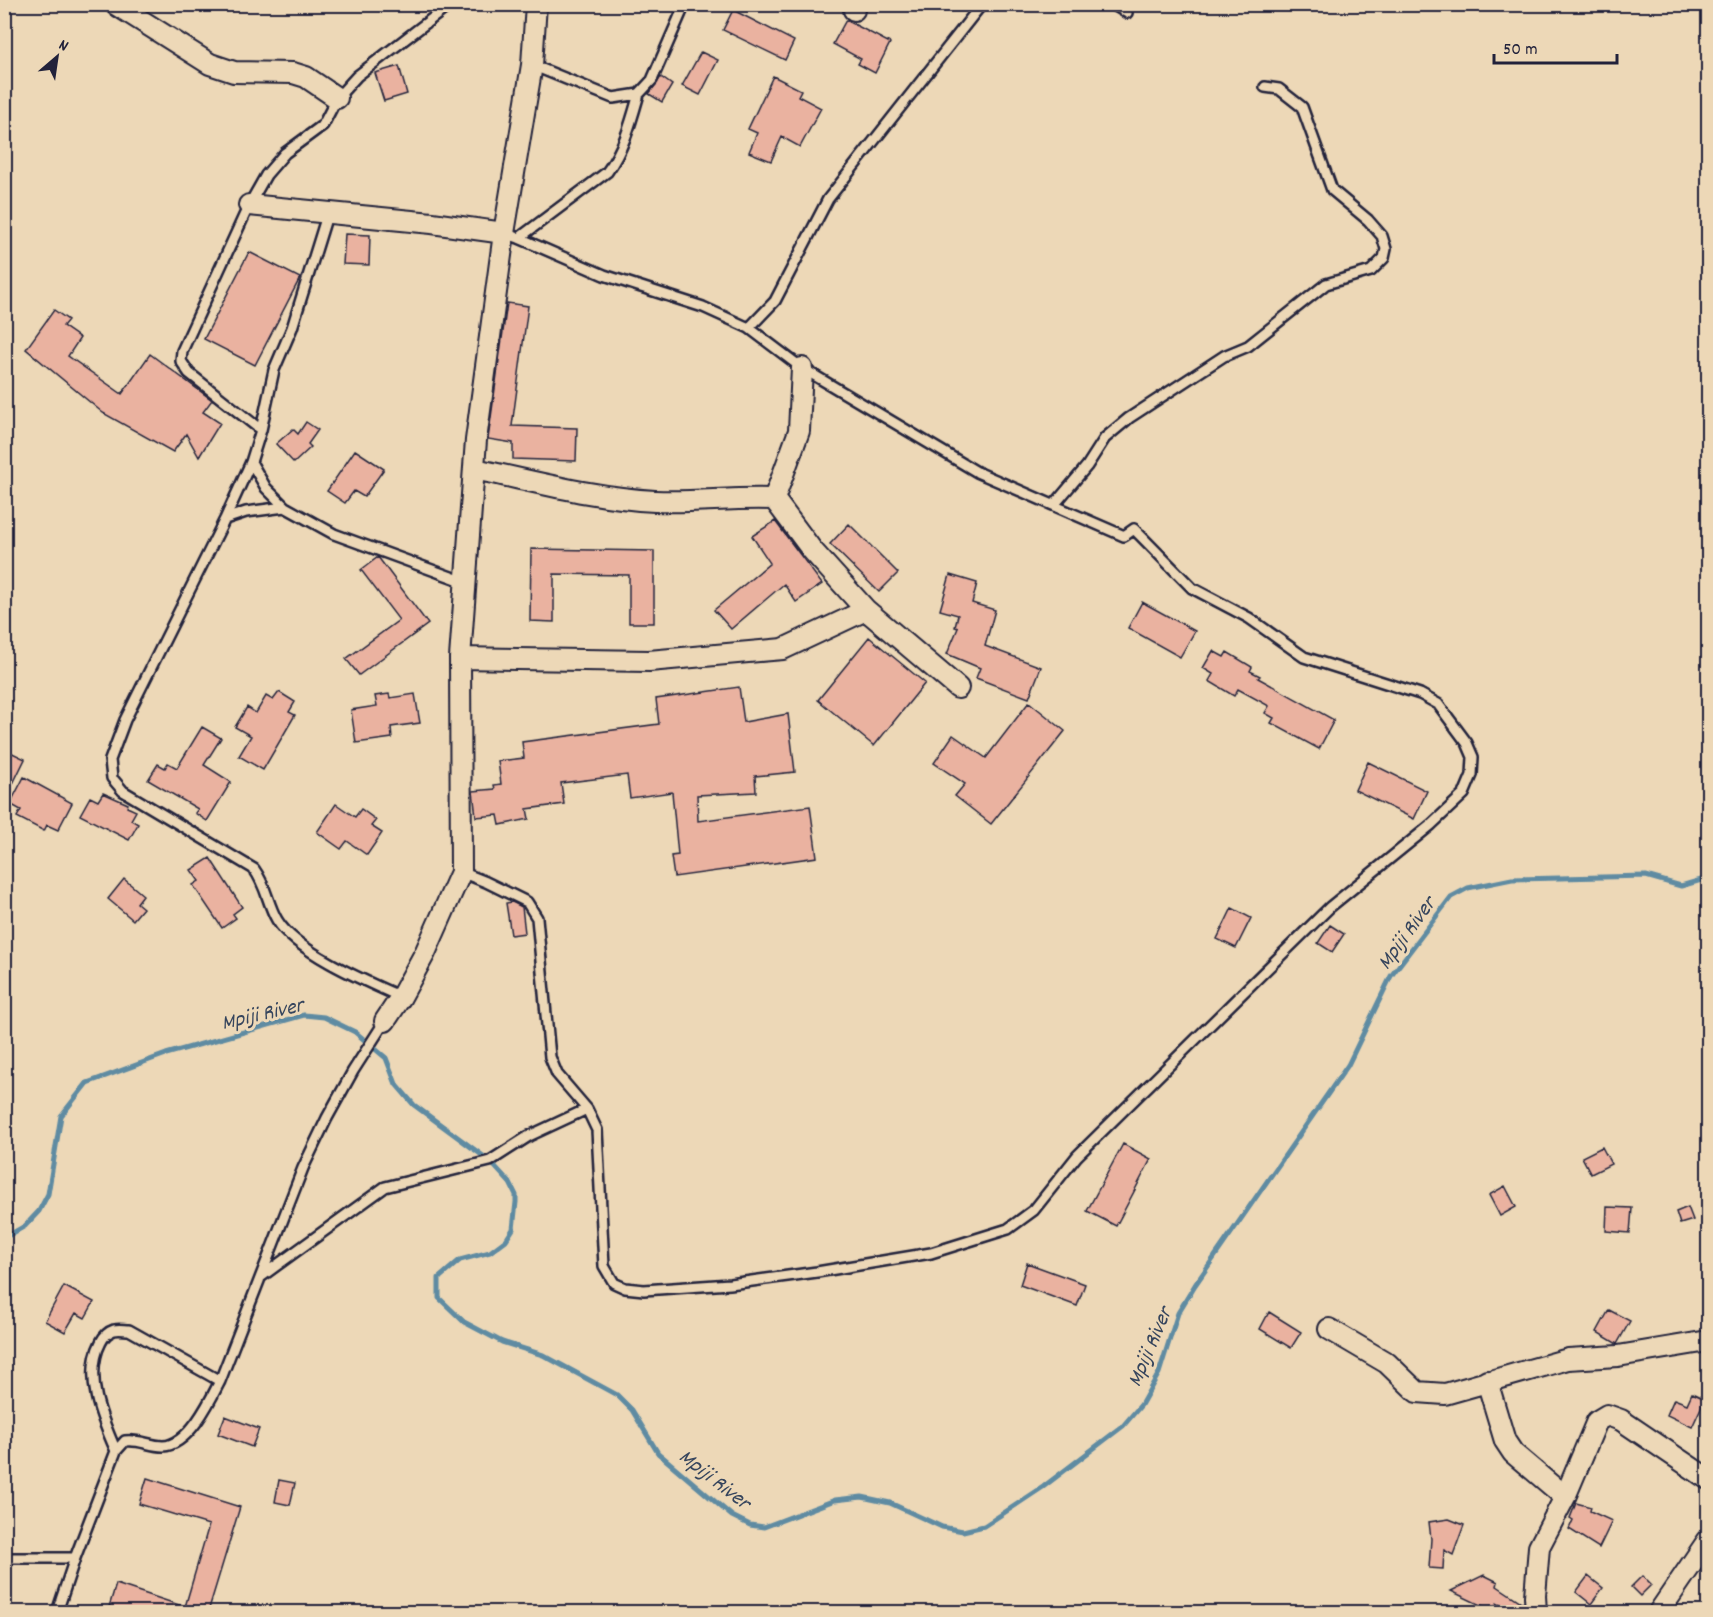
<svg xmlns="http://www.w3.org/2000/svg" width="1713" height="1617" font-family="Dekko,sans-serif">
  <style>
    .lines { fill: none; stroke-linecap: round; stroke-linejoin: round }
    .stream { stroke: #5e8ba2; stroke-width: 5 }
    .building { fill: #eab2a0; stroke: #22223b; stroke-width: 1.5 }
    .lane-casing { stroke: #22223b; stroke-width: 14 }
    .street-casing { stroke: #22223b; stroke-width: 24 }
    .lane { stroke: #edd8b7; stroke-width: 9 }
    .street { stroke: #edd8b7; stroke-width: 20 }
    .labels { text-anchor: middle; stroke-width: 6; stroke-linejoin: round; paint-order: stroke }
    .water-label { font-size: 22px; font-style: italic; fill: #36455d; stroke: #edd8b7 }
  </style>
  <rect width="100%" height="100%" fill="#edd8b7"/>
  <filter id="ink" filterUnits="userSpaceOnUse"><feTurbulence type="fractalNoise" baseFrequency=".0167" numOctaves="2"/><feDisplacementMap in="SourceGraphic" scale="12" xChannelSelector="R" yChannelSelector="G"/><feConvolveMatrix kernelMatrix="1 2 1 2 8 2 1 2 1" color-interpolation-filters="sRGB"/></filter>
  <g filter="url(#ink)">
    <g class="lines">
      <!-- stream -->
      <path class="stream" d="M4,1238L25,1226L39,1211L48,1194L61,1116L87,1083L166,1054L304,1015L324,1017L355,1032L386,1058L396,1084L414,1105L490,1161L510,1183L516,1195V1202L513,1229L506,1240L490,1252L460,1260L439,1278V1298L464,1322L502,1342L543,1355L617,1395L632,1410L658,1453L732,1516L750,1525L764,1527L835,1500L862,1497L890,1503L942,1527L963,1531L984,1526L1043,1487L1123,1426L1141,1405L1159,1373L1178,1313L1195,1285L1348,1065L1391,976L1451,897L1468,888L1512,879L1646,876L1681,886L1708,878"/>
    </g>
    <!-- building -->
    <path class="building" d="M733,10L794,41L785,60L723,30Z
      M846,20L890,43L875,73L858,64L861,59L833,44Z
      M701,52L718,60L700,95L682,86Z
      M399,66L407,94L384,101L375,73Z
      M773,76L801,90L798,96L821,108L800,147L782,137L771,161L749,152L757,133L748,129Z
      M661,77L672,85L662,102L649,94Z
      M345,234L370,235L369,265L343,264Z
      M249,252L300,278L255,365L204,339Z
      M507,303L528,306L512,426L577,428L576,461L513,459V443L488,439Z
      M54,310L68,320L63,326L80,338L68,356L122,394L150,354L212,400L203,412L220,423L199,457L186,434L173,452L103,413L26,349Z
      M306,422L318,430L308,444L311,447L294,463L276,444L293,429L298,434Z
      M355,450L384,469L364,497L354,491L345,503L327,491Z
      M775,521L822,584L796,602L784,584L731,629L714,610L770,563L752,536Z
      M849,524L898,573L879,592L830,544Z
      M531,549L654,551V623H629V575L554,574V622L530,621Z
      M378,557L428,624L359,675L346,659L399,620L361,570Z
      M950,575L977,583L972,603L995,610L985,646L1041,667L1029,698L976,678L980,668L947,654L958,628L955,627L958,615L940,610Z
      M1142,602L1195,631L1180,657L1128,628Z
      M869,637L925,683L874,746L818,700Z
      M1213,651L1224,657L1227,652L1252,667L1250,671L1260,676L1258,678L1334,720L1319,749L1271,723L1274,718L1265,713L1269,706L1238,689L1234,696L1209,681L1213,674L1203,668Z
      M739,687L744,722L788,714L795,772L755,776L756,792L697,795L698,821L810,806L817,857L674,877L671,856L678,855L672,792L630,798L627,775L561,783L564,804L527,809L529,819L500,825L498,815L476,817L473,791L495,789L494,785L501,784L498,761L524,758L522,742L659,724L656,699Z
      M279,692L295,702L289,712L295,715L263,770L239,756L251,736L235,727L247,707L256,713L266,696L273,700Z
      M389,694L390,698L415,694L420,723L391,727L392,738L356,743L351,710L377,706L375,696Z
      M1029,702L1065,731L991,824L955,796L965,784L934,763L953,735L986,758Z
      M202,727L221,738L204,765L231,782L207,821L195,813L198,809L148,780L158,764L165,768L168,763L177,768Z
      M4,749L25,759L4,802Z
      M1368,762L1427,791L1414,819L1355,790Z
      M24,777L72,803L58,830L47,825L44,831L17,817L21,810L10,804Z
      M103,793L128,804L127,807L136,811L131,820L138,824L129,840L80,815L90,797L98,801Z
      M336,804L355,817L361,809L376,820L371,826L382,833L367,855L347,841L341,849L317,832Z
      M210,858L242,907L233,914L236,918L222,928L193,885L199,881L191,870Z
      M124,879L143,895L137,903L143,908L133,920L108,899Z
      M512,902L522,907L525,933L511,935L506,903Z
      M1232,908L1251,918L1236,948L1217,939Z
      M1330,925L1344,934L1332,952L1318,943Z
      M1123,1144L1151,1159L1116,1226L1087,1211Z
      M1602,1147L1611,1164L1591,1174L1582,1157Z
      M1505,1186L1516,1207L1500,1216L1489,1195Z
      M1607,1207L1632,1208L1630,1233L1606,1231Z
      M1688,1207L1693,1220L1680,1224L1676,1212Z
      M1027,1263L1085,1284L1077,1306L1020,1285Z
      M64,1286L94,1302L85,1318L76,1313L65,1332L45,1321Z
      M1609,1310L1630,1321L1617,1344L1597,1332Z
      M1269,1312L1301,1332L1291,1348L1260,1329Z
      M1692,1393L1705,1399L1692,1427L1667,1415L1674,1399L1687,1404Z
      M225,1416L259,1429L252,1447L218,1434Z
      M147,1478L240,1507L208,1612H125L109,1607L116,1584L185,1607L209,1525L139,1504Z
      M279,1480L295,1483L290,1505L275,1502Z
      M1576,1503L1591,1507L1590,1511L1612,1521L1599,1548L1569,1529L1573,1520L1570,1518Z
      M1449,1519L1464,1525L1453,1555L1444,1550L1443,1569L1429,1568L1431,1539L1429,1522Z
      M1484,1575L1498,1582L1497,1586L1524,1604V1612H1511L1497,1603L1493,1611L1451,1591Z
      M1588,1576L1603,1588L1591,1604L1576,1592Z
      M1642,1576L1651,1585L1640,1596L1631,1587Z"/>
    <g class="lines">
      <defs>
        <path id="lane" d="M1112,4L1127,13
          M532,65L613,98L639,94L652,80L685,4
          M328,212L292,328L274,370L261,430L251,462L225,519L125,720L110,760L112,778L123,791L254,869C267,887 267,903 277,920C296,952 367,982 401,997
          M519,238L607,172C624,149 631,122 639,94
          M749,328L775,301L828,199L982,4
          M261,430L189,373L181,361L182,351L249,205L266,175L285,153L323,125L337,98L357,76L451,4
          M251,462L266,488L285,507L334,534L465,582
          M1054,505L1087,466L1105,438L1129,418L1224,356L1248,346L1326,284L1371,271L1384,258L1386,249L1382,236L1368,220L1332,190L1302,107L1279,89L1265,87
          M225,519L246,512L285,507
          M461,872L486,882L527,902L537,918L550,1057L557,1074L587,1109L597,1130L604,1266L614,1283L625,1288L644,1290L730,1284L817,1272L931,1253L1008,1229L1034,1210L1077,1156L1330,907L1431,825L1464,794L1472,775L1473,757L1467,743L1438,704L1420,694L1304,657L1249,618L1192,588L1134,529L1124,536L977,472L802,368L749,328L703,307L604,275L519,238L504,233
          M262,1276L385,1187L490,1161L529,1136L587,1109
          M116,1451C102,1419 83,1376 101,1342C104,1336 108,1332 114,1330C119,1329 124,1330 129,1330L220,1381
          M4,1558H75
          M57,1612L75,1558L116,1451L125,1441C139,1439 150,1446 163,1446C189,1445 210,1401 220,1381L303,1168L327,1118L353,1071L385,1021"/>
        <path id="street" d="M115,4L210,64L234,72L293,73L306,77L337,98
          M854,4V10
          M249,205L432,223L504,233
          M802,368L799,431L774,499L812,550L866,610L958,688
          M474,469C533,481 594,498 655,501C694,503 734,497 774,499
          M460,658L649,661L783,649L866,610
          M385,1021L401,997L425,953L461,872L460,658L476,440L504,233L532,65L536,4
          M1329,1329L1387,1363L1417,1392L1445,1394L1568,1359L1618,1356L1708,1341
          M1487,1381L1505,1441L1513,1453L1565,1497
          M1536,1612L1535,1596L1539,1547L1565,1497L1597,1421L1607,1415L1621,1420L1708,1479
          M1659,1612L1708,1540"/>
      </defs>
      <!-- lane casing -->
      <use href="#lane" class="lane-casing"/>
      <!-- street casing -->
      <use href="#street" class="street-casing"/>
      <!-- lane -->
      <use href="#lane" class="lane"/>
      <!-- street -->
      <use href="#street" class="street"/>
    </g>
  </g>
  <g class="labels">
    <!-- water labels -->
    <g class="water-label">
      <text transform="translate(1405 932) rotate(-54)" y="8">Mpiji River</text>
      <text transform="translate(262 1012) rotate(-13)" y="8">Mpiji River</text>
      <text transform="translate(1148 1346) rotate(-67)" y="8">Mpiji River</text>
      <text transform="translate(716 1478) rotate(38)" y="8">Mpiji River</text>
    </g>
  </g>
  <!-- margin -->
  <rect width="1713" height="1617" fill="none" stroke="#edd8b7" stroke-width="24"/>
  <rect x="12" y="12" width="1689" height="1593" fill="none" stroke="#22223b" stroke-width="2" filter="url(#ink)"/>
  <!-- north arrow -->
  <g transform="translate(57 57) rotate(29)" stroke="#edd8b7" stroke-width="4.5" paint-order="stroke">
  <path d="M0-4.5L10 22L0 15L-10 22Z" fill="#22223b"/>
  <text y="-9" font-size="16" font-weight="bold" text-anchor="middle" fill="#22223b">N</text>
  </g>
  <!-- scale -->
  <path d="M1494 54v9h123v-9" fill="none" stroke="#22223b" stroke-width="3"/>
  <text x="1503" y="54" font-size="18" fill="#22223b" stroke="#edd8b7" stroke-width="4.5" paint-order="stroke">50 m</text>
</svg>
